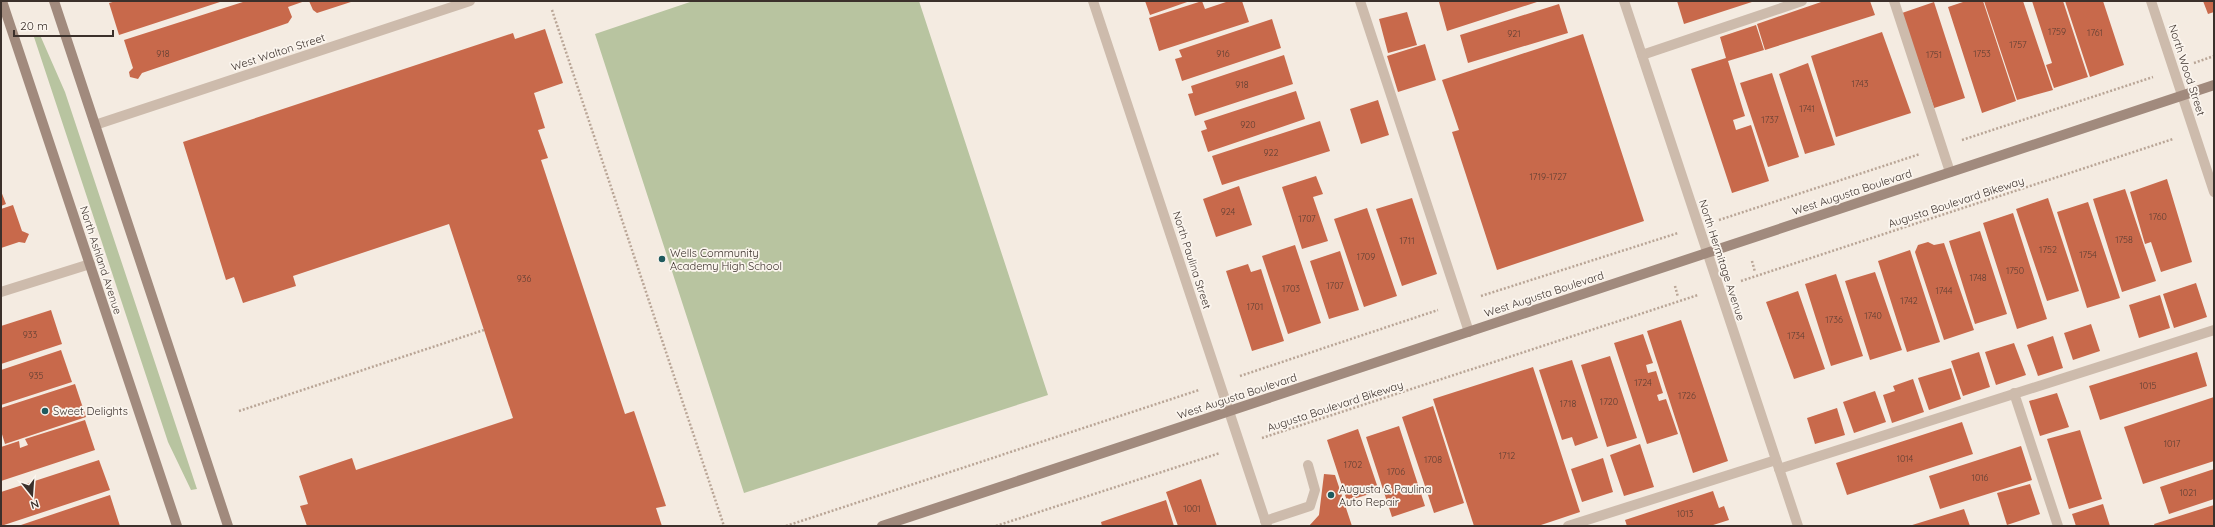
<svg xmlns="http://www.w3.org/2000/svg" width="2215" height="527" font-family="Quicksand,sans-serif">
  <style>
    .green { fill: #b8c4a0 }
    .building { fill: #c8694b }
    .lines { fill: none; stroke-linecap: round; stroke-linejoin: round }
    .path { stroke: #b9a596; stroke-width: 2.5; stroke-dasharray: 2 2; stroke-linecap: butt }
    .lane { stroke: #cdbbac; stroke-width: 10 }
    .street { stroke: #cdbbac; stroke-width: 10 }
    .secondary { stroke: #a18a7d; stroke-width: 10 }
    .poi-dot { fill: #1f5a5e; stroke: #fbf5ee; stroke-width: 1.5 }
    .labels { text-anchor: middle; stroke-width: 3.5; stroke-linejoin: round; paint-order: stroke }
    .number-label { font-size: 9px; fill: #5e3e33 }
    .street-label { font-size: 11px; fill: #3b302b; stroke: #fbf5ee }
    .poi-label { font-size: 11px; fill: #3b302b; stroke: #fbf5ee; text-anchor: start }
  </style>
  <rect width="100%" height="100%" fill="#f4ebe1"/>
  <!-- green -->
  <path class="green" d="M693,1H919L1048,395L744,493L595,34Z
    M40,35L65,92L197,489L191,490L168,442L34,37Z"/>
  <!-- building -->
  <path class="building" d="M116,1H223L119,35L109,3Z
    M246,1H305L288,7L292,17L288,23L142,73L138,79L130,77L129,72L133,68L124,40Z
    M309,1H354L317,13L313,10Z
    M1145,1H1190L1150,15Z
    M1202,1L1205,9L1229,1H1242L1249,22L1159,51L1149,18Z
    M1442,1H1540L1447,31L1439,2Z
    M1677,1H1755L1684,24Z
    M1824,1H1870L1875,15L1765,50L1757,24Z
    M1966,1H1983L2016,101L1982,113L1948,7Z
    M1984,1H2023L2053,90L2017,100Z
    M2032,1H2063L2088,77L2054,88L2046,65L2052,63Z
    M2065,1H2103L2124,65L2090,77Z
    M2203,1H2214V12L2208,14Z
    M1934,2L1965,98L1934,108L1902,13Z
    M1559,4L1568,33L1468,63L1460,35Z
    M1407,12L1417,45L1388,53L1379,19Z
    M1272,19L1281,48L1182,81L1175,59L1182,57L1179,50Z
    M1756,25L1764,50L1728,61L1745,116L1733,120L1736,130L1751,125L1769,181L1732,193L1691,69L1726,58L1720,37Z
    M545,29L563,83L534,93L545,128L538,130L548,158L541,160L625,414L634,411L666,506L656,508L662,526H307L300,506L308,504L299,476L352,458L356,470L513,418L449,224L293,276L296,286L243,303L234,277L226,280L183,142L513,33L515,39Z
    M1882,32L1911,113L1836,137L1811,56Z
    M1583,34L1644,221L1497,270L1452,132L1459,130L1442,80Z
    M1425,44L1436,80L1398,92L1387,56Z
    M1284,55L1293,84L1195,116L1188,94L1193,93L1191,86Z
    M1808,63L1835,145L1805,154L1779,74Z
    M1772,73L1799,157L1768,167L1740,83Z
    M1296,91L1305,119L1208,152L1201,131L1207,129L1204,121Z
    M1378,100L1389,135L1361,144L1350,109Z
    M1320,121L1330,151L1222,185L1212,156Z
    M1316,176L1323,194L1313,197L1328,241L1302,249L1282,187Z
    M2167,179L2192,262L2161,272L2151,242L2145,244L2130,192Z
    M1239,186L1252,225L1216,237L1203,199Z
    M2125,189L2156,281L2122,292L2093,199Z
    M1,191L6,204L1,206Z
    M1412,198L1437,274L1402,286L1376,209Z
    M2048,198L2079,291L2047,301L2016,209Z
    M2088,202L2120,298L2087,308L2057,212Z
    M13,205L22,231L29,234L25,243L19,242L1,248V209Z
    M1367,208L1397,296L1364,307L1334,219Z
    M2013,213L2047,319L2017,329L1983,223Z
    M1980,231L2007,314L1975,324L1949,241Z
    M1928,242L1934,245L1944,243L1974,330L1944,340L1915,252L1918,245Z
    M1295,245L1321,323L1288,334L1262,256Z
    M1910,250L1940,342L1907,352L1878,261Z
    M1340,251L1359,310L1329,319L1310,261Z
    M1248,264L1251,272L1261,269L1284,341L1252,351L1226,271Z
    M1875,272L1902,350L1870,360L1845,281Z
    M1836,274L1863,356L1831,366L1805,284Z
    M2196,283L2207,317L2174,328L2163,294Z
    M1798,291L1825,369L1794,379L1766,302Z
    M2160,295L2170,328L2139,338L2129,305Z
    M51,310L62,344L1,364V326Z
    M1681,320L1728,461L1693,473L1647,331Z
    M2091,324L2100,351L2073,360L2064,333Z
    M1643,334L1653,363L1646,365L1648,373L1656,371L1663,393L1657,395L1659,401L1666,399L1678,434L1647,444L1614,343Z
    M2053,336L2063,368L2038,376L2027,345Z
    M2014,343L2026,375L1996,385L1985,352Z
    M61,350L72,382L1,405V370Z
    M1979,352L1990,387L1963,396L1951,361Z
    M2197,352L2207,386L2100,420L2089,386Z
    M1610,356L1637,438L1607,447L1581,365Z
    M1572,360L1598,438L1575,446L1572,437L1562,440L1539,370Z
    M1533,367L1580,512L1538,526H1474L1433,399Z
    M1951,368L1961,399L1929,410L1918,378Z
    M1913,379L1924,412L1892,423L1883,395L1895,391L1893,386Z
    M75,384L86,417L5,444L1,431V408Z
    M1875,391L1886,422L1854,433L1843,402Z
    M2057,393L2069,427L2040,436L2029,401Z
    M2214,397V461L2143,484L2124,427Z
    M1433,406L1464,503L1434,513L1402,417Z
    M1837,408L1845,435L1815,444L1807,418Z
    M85,420L95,450L1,481V447L19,441L20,448L28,445L25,439Z
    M1962,422L1973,454L1847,495L1836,463Z
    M1399,426L1425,506L1392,517L1366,437Z
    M1358,429L1379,491L1347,501L1327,440Z
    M2080,430L2102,499L2069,509L2047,439Z
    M1640,444L1654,487L1624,496L1610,455Z
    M2021,446L2032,480L1940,509L1929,476Z
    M1603,458L1613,492L1582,502L1571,469Z
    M99,460L110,490L1,526V492Z
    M2214,469V499L2169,514L2160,487Z
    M1324,474L1335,475L1352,526H1309L1319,515Z
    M1201,479L1217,526H1178L1166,492Z
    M2030,484L2040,514L2007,525L1997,493Z
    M1713,491L1719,508L1724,506L1729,520L1710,526H1627L1625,520Z
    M110,495L120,526H18Z
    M1166,500L1174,526H1102L1101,522Z
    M2103,504L2110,526H2076L2072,514Z
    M2214,505V526H2155L2154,524Z
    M1964,509L1970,526H1909Z"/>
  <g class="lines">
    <!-- path -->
    <path class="path" d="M552,10L724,526
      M2194,63L2214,56
      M1962,140L2153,77
      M1719,220L1920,154
      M1752,261L1755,272
      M1741,281L2173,139
      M1675,286L1678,297
      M1481,296L1678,233
      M1240,376L1438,310
      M239,411L484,330
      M1262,438L1698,295
      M786,526L1199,390
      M996,526L1220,453"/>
    <!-- lane -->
    <path class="lane" d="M1360,1L1469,332
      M1894,1L1950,172
      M1642,55L1802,1
      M2014,393L2058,526
      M1779,469L2214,330
      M1265,521L1310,506L1315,490L1308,465
      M1568,526L1776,460"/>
    <!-- street -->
    <path class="street" d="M1093,1L1267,526
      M1624,1L1798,526
      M2151,1L2214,192
      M95,125L470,1
      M1,292L90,264"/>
    <!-- secondary -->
    <path class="secondary" d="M2,1L177,526
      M54,1L228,526
      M882,526L2214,85"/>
  </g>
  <!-- markers -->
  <g class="poi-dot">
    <circle cx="662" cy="259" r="4"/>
    <circle cx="45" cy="411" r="4"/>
    <circle cx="1331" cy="495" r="4"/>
  </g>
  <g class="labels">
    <!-- number labels -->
    <g class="number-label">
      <text x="2057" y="35">1759</text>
      <text x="2095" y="36">1761</text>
      <text x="1514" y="37">921</text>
      <text x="2018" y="48">1757</text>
      <text x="163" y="57">918</text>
      <text x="1223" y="57">916</text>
      <text x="1982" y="57">1753</text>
      <text x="1934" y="58">1751</text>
      <text x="1860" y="87">1743</text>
      <text x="1242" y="88">918</text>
      <text x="1807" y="112">1741</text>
      <text x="1770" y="123">1737</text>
      <text x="1248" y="128">920</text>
      <text x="1271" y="156">922</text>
      <text x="1548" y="180">1719-1727</text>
      <text x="1228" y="215">924</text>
      <text x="2158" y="220">1760</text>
      <text x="1307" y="222">1707</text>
      <text x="2124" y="243">1758</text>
      <text x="1407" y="244">1711</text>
      <text x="2048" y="253">1752</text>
      <text x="2088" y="258">1754</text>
      <text x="1366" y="260">1709</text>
      <text x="2015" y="274">1750</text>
      <text x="1978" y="281">1748</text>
      <text x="524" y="282">936</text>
      <text x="1335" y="289">1707</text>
      <text x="1291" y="292">1703</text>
      <text x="1944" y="294">1744</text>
      <text x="1909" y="304">1742</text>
      <text x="1255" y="310">1701</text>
      <text x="1873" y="319">1740</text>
      <text x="1834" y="323">1736</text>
      <text x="30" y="338">933</text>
      <text x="1796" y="339">1734</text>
      <text x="36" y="379">935</text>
      <text x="1643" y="386">1724</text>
      <text x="2148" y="389">1015</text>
      <text x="1687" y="399">1726</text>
      <text x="1609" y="405">1720</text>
      <text x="1568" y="407">1718</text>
      <text x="2172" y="447">1017</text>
      <text x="1507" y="459">1712</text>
      <text x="1905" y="462">1014</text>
      <text x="1433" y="463">1708</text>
      <text x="1353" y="468">1702</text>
      <text x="1396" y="475">1706</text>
      <text x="1980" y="481">1016</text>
      <text x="2188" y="496">1021</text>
      <text x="1192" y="512">1001</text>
      <text x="1685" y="517">1013</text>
    </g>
    <!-- street labels -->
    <g class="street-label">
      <text transform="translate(278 52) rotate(-18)" y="4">West Walton Street</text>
      <text transform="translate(2187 70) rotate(72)" y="4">North Wood Street</text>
      <text transform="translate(1852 192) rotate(-18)" y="4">West Augusta Boulevard</text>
      <text transform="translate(1956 202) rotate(-18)" y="4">Augusta Boulevard Bikeway</text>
      <text transform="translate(101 260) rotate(72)" y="4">North Ashland Avenue</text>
      <text transform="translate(1192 260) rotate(72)" y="4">North Paulina Street</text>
      <text transform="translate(1722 260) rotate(72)" y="4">North Hermitage Avenue</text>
      <text transform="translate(1544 294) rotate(-18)" y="4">West Augusta Boulevard</text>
      <text transform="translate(1237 396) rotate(-18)" y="4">West Augusta Boulevard</text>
      <text transform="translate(1335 406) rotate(-18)" y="4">Augusta Boulevard Bikeway</text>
    </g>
    <!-- poi labels -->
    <g class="poi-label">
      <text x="670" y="257">Wells Community<tspan x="670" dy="13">Academy High School</tspan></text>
      <text x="53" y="415">Sweet Delights</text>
      <text x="1339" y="493">Augusta &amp; Paulina<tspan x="1339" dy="13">Auto Repair</tspan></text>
    </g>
  </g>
  <!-- border -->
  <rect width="2215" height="527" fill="none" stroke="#3b302b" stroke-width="4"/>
  <!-- north arrow -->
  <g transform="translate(32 495) rotate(163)" stroke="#fbf5ee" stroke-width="3" paint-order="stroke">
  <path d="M0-3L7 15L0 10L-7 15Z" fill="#3b302b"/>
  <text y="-6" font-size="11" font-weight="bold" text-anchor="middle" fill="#3b302b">N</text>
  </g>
  <!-- scale -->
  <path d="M14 30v6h99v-6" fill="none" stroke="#3b302b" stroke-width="2"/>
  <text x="20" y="30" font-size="12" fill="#3b302b" stroke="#fbf5ee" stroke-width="3" paint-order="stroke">20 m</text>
</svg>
